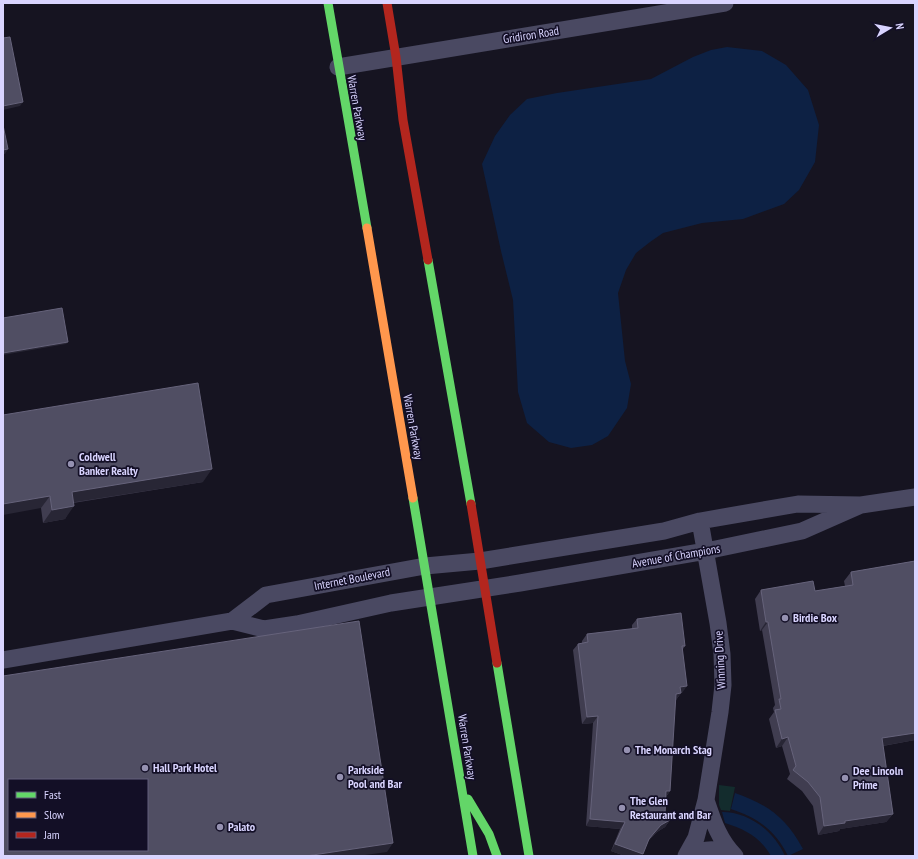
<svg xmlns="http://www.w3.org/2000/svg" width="918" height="859" font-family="'PT Sans Narrow',sans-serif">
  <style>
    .green { fill: #132c2d }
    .water { fill: #0d2144 }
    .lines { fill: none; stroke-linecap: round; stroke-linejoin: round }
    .street { stroke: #4a4962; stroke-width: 17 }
    .fast { stroke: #63d668; stroke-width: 9 }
    .slow { stroke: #ff974d; stroke-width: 9 }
    .jam { stroke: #b3261e; stroke-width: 9 }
    .wall { fill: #403d50 }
    .shaded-wall { fill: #282635 }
    .building { fill: #504e63; stroke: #66637b; fill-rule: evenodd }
    .poi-dot { fill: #9591b1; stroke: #130f26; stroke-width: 1.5 }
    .labels { text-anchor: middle; stroke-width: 3.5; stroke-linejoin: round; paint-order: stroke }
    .street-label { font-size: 12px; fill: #d9d4ff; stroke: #130f26 }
    .poi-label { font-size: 12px; font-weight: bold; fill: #d9d4ff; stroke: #130f26; text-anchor: start }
  </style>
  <rect width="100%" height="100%" fill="#161421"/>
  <!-- green -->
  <path class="green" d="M719,785L735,787L730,811L721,810L719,805Z"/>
  <!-- water -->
  <path class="water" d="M727,47L762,51L786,65L808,90L819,125L815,162L799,190L784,204L743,219L702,223L663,233L650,242L636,253L626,270L618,293L625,361L631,384L627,408L608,436L592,445L571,448L549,442L527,423L518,392L513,300L501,251L482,164L495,136L510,115L527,99L557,93L651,79L693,57L711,50Z
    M735,793C769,805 786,818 803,849L788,856C775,830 758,818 731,809Z
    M722,812C749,812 774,831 785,856H771C761,838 745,829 725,823Z"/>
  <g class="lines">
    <!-- street -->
    <path class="street" d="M338,67L725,3
      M232,621L266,595L425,566L480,561L664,531L700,521L798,504L861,505L915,497
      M3,660L232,621L264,629L297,624L391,603L520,583L706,551L802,531L861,505
      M706,800C713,821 719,840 735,856
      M686,856L696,838L706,800L720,712L723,685L722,654L718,623L700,521
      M690,856C704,848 719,848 734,856"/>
    <!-- fast -->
    <path class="fast" d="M328,3L367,228
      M428,260L471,504
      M413,498L473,856
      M497,663L529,856
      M468,799L489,834L497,856"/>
    <!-- slow -->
    <path class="slow" d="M367,228L413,498"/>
    <!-- jam -->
    <path class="jam" d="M387,3L396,57L403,120L428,260
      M471,504L497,663"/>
  </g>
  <!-- wall -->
  <path class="wall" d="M3,415L203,482L73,503L65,519L43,523L41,508Z
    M915,561V740L883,746L893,814L886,822L840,829L839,831L818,835L813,806L802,791L787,779L790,774L782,746L776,748L769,719L774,712L773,708L775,705L762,630L760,631L755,599L761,590L815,591L845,586L844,581L851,572Z
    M637,619L685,646L683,649L682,693H681L676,700H675L670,791L666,797L665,814L670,820L665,827L657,832L648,841L641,856H625L611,851L620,829L586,826L593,723L582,724L573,650L578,644L582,643V641L587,634L632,629V625Z"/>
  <!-- shaded-wall -->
  <path class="shaded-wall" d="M23,102L20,106L3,110V106Z
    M8,149L5,154H3V150Z
    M68,342L66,344L3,355V353Z
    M212,469L203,482L63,504L72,492Z
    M50,496L41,508L3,515V504Z
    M74,506L65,519L43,523L52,510Z
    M766,622H768L762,630L760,631Z
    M687,686L682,693L676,694L680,687Z
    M681,693L676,700L671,701L676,694Z
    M598,716L593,723L582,724L587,717Z
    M915,733V740L876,747L882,738Z
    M788,737L782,746L776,748L782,739Z
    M666,791H670L665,798Z
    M893,814L886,822L840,829L839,831L818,835L824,826L845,821Z
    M590,819L625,822L620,829L586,826Z
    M670,820L665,827L657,832L644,846L654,833L661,825Z
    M393,843L387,852L358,856H306Z
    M615,844L643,854L641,856H625L611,851Z"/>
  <!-- building -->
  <path class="building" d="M10,37L23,102L3,106V38Z
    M3,125L8,149L3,150Z
    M62,308L68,342L3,353V318Z
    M198,383L212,469L72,492L74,506L52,510L50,496L3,504V415Z
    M915,561V733L882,738L893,814L845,821V823L824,826L820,797L808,782L793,770L796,766L788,737L782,739L775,710L781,709L779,699H781L768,622H766L761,590L813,581L815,591L853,585L851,572Z
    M681,613L685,646H682L687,686L680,687L681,693L676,694L670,791H666L665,814L670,820L661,825L654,833L649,839L643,854L615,844L625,822L590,819L598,716L587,717L578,644L588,642L587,634L638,628L637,619Z
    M359,621L393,843L306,856H3V676ZM9,780H147V850H9Z"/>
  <!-- markers -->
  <g class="poi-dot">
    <circle cx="71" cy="464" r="4"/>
    <circle cx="785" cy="618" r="4"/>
    <circle cx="627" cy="750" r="4"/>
    <circle cx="145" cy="768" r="4"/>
    <circle cx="340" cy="777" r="4"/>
    <circle cx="845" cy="778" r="4"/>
    <circle cx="622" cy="808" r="4"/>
    <circle cx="220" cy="827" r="4"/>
  </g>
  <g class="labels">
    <!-- street labels -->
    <g class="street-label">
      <text transform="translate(531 35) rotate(-9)" y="4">Gridiron Road</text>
      <text transform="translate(357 108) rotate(80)" y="4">Warren Parkway</text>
      <text transform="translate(413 427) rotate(80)" y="4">Warren Parkway</text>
      <text transform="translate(676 556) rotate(-10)" y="4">Avenue of Champions</text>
      <text transform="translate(352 579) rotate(-11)" y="4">Internet Boulevard</text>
      <text transform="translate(720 660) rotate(-93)" y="4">Winning Drive</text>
      <text transform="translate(467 747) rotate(81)" y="4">Warren Parkway</text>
    </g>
    <!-- poi labels -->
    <g class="poi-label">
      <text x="79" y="461">Coldwell<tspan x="79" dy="14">Banker Realty</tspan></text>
      <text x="793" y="622">Birdie Box</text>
      <text x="635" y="754">The Monarch Stag</text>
      <text x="153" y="772">Hall Park Hotel</text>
      <text x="348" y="774">Parkside<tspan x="348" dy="14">Pool and Bar</tspan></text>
      <text x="853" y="775">Dee Lincoln<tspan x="853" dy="14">Prime</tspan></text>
      <text x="630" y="805">The Glen<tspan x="630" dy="14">Restaurant and Bar</tspan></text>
      <text x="228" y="831">Palato</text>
    </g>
  </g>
  <!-- border -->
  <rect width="918" height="859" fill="none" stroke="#d9d4ff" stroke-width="8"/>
  <!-- legend -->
  <rect x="8" y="779" width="140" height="72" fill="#130f26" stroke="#625e7d"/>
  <rect x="16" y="792" width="20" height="6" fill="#63d668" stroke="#625e7d"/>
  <text x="44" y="799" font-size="12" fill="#d9d4ff">Fast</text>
  <rect x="16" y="812" width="20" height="6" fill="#ff974d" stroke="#625e7d"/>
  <text x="44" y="819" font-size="12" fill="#d9d4ff">Slow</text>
  <rect x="16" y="832" width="20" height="6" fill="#b3261e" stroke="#625e7d"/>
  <text x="44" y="839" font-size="12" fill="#d9d4ff">Jam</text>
  <!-- north arrow -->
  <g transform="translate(890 28) rotate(80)" stroke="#130f26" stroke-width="3" paint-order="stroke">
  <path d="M0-3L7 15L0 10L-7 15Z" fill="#d9d4ff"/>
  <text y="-6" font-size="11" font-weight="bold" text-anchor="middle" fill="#d9d4ff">N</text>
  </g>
</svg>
